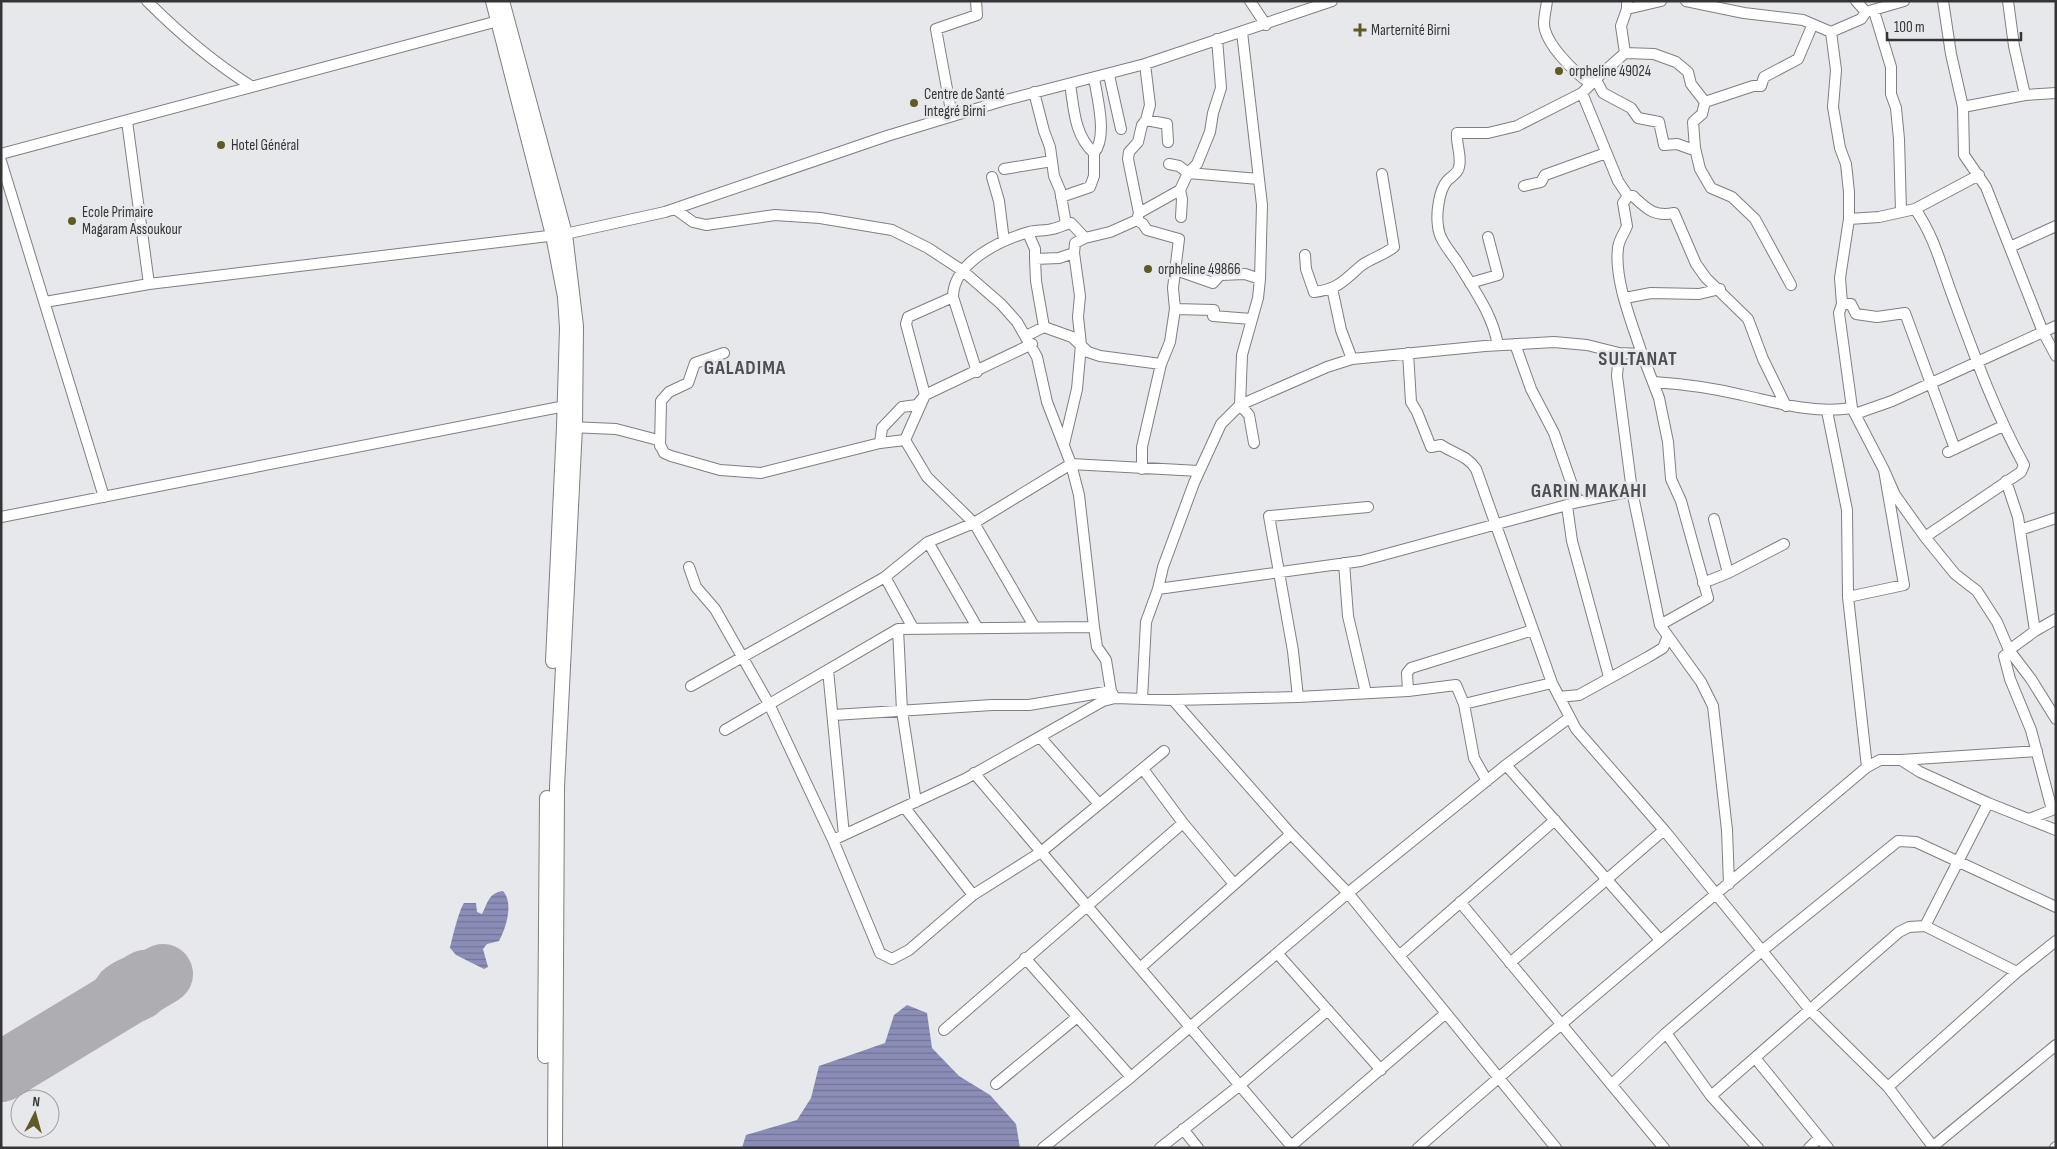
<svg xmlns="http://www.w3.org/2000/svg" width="2057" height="1149" font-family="'Sofia Sans Condensed',sans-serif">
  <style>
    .water { fill: url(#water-rules) }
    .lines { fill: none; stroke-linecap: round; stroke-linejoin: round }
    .taxiway { stroke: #aeaeb2; stroke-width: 24 }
    .runway { stroke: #aeaeb2; stroke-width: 60 }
    .minor-casing { stroke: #7e7f82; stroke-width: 12 }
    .highway-casing { stroke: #7e7f82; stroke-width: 16 }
    .minor { stroke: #fff; stroke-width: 10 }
    .highway { stroke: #fff; stroke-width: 14 }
    .poi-dot { fill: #625a26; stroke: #e7e8eb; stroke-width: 2 }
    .labels { text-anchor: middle; stroke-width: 5; stroke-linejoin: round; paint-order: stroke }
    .poi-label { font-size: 15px; fill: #353537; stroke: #e7e8eb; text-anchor: start }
    .district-label { font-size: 20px; font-weight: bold; letter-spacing: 1px; fill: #4e4f52; stroke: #e7e8eb }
  </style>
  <defs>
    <pattern id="water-rules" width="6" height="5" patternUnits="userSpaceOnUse" patternTransform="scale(1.25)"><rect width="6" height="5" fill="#8a8db7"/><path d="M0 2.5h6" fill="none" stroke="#727496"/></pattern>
  </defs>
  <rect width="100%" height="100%" fill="#e7e8eb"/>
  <!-- water -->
  <path class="water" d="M503,891C514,903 506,928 499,941L487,944L483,949L488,967L484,969L456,955L450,948C452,939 459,910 464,903H476L477,912L482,914C488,903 488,893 503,891Z
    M907,1005L927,1013L932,1048L959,1076L990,1095L1016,1124L1020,1148H742L746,1135L797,1120L811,1098L819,1066L885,1043L894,1015Z"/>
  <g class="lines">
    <!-- taxiway -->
    <path class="taxiway" d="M77,1026C86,1022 95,1018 106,1016C119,1013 134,1014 147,1006C163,997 168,962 147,962C141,961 135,965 130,968C123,971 115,975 110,980C100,993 92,1008 83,1022"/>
    <!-- runway -->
    <path class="runway" d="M1,1072L163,974"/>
    <defs>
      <path id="minor" d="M147,1C180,34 211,61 251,86
        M1250,1L1266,25
        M1547,1C1546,9 1544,17 1544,24C1545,44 1575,73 1591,84L1582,93
        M1627,1V9L1661,1
        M1686,1L1744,13L1803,20L1831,32
        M1856,1L1866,12
        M1943,1L1951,54L1963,107L2025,95L2056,93
        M2008,1L2014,46L2025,95
        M1627,9L1621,26L1625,53L1654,54L1676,62L1688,72L1691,84L1705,102L1702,114L1693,122L1695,148L1700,169L1711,188L1732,197L1755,219L1791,285
        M1874,11L1891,67V94L1896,108L1899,139L1901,212
        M1109,75L1121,129
        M1595,78L1603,93L1631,108L1638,118L1659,122L1664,145L1677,144L1691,149L1695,148
        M1591,83L1625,53
        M1070,84C1074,108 1074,135 1094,153
        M1034,92L1044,131L1050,147L1054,176L1060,190L1066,224
        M1705,102L1753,86H1761L1764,77L1798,59L1812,26
        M1963,107L1964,155L1986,187L2043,332L2056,356
        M952,116L936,29L977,15L976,1
        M1146,120L1167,124L1168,142
        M127,121L149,284
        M1,154L498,21
        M1,161L104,497
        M1169,164L1179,166L1188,173L1259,179
        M1004,169L1052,161
        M992,177L999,201L1004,241
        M1524,186L1541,182L1545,175L1606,153
        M1180,190L1182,199L1181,217
        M1628,196L1623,203L1627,226C1624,234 1619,239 1618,248C1614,280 1632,323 1642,354
        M1061,197L1090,187L1094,176V153C1108,137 1097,97 1094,78
        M675,209L693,222L706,225L775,215L820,218L892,230L928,248L963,271L1001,304L1017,322L1037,357L1047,402L1071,464L1079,495L1094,627
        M1915,209L1979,175
        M1139,213L1180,190L1188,173L1197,164L1210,132L1213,113L1221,88L1217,39
        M1849,219L1879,217L1915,209C1935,237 1942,269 1954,300C1975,357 1995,412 2024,465L2021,472L1925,537
        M1137,220L1143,224L1147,230L1179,239L1173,288L1175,309L1170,342L1161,364L1142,447V469
        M1028,233L1035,249V259
        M2010,247L2056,226
        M1305,255L1306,269L1314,292C1339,289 1344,280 1362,265C1372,258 1384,255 1394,247L1382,174
        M1176,270L1213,283L1220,275L1245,274L1260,279
        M1470,283L1498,275L1488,237
        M1332,288L1341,330L1352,359
        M953,297L908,317L906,324L925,395L905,440L927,477L974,523L1034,626
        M1625,298L1651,293L1699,294L1720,289
        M45,302L149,284L565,234L665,212L887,136L1002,101L1145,64L1332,1
        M1842,304H1851L1856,314L1877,317L1905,313L1955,449
        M1175,309L1214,310L1213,316L1251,319
        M1044,327L1036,281L1035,259L1059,258L1074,253
        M1026,336L1044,327L1072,337L1088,352L1100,356L1161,364
        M1515,344L1531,389L1554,433L1578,502
        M1498,345C1492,313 1474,290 1458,263C1450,251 1439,240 1438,226C1436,214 1439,190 1447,181C1451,176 1458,174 1459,167C1462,156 1456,145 1457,133H1488L1517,126L1582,93L1618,181L1628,196H1633C1647,209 1654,217 1674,213L1696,264L1706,278L1748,319L1763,359L1786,406
        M1408,353L1411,402L1417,412L1431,447L1441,445C1454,454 1467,455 1476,469L1552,683L1576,729L1664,830L1810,1010L1888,1087L1934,1148
        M977,372L953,297C953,262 1001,240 1029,232C1037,230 1045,231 1052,229C1059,228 1065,224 1071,223L1085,238L1110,232L1137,220L1139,213L1128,159L1129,152L1138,142L1142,125L1146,120L1150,105L1145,64
        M1654,382C1684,384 1713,388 1742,395C1779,403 1814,414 1852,408L1855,414L1892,401L2056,326
        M1852,408L1839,313L1842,304L1840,278L1849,219V192L1846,164L1840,148L1833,107L1836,70L1831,32L1861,19L1866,12L1904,1
        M1827,411L1847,510L1848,597L1867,767
        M570,427L616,429L658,440L664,453L671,456L720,470L761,473L880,443L905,440
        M880,443L882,428L902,407L917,405L925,395L1032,344
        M1254,443L1249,415L1240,405L1327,367L1352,359L1485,346L1554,342L1587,345L1619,353L1642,354L1659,398L1668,442L1671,479L1681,501L1708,598L1660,625L1632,491L1617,376L1619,353
        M1064,444L1077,389L1081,345L1078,317L1080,296L1074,253L1075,243L1085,238
        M660,446L661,401L669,392L688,383L695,363L724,353
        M1948,452L2003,426
        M1884,470L1895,495L1925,537L1955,574L1977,591L1997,622L2009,650L2031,679L2056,719
        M2006,481L2018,517L2035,631L2009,650
        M1567,506L1572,541L1609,677
        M1,517L565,406
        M1714,519L1728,573
        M2020,530L2056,518
        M928,542L977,627
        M1344,563L1348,616L1366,693
        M689,567L696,587L715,609L769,704L833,840L880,953L892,959L909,950L973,895L1041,852L1164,751
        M885,577L913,628
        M1703,583L1728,573L1784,544
        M1158,589L1361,561L1578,502L1632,491
        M1848,597L1904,585L1884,470L1855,414
        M1660,625L1701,682L1713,706L1727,830L1729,884
        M2035,631L2056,619
        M2010,652L2004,656L2010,679L2031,730L2052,810L2029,819
        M828,670L844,835
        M691,686L885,577L928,542L974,523L1071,464L1199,471
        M1408,691L1407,673L1411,668L1533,630
        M1298,697L1293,651L1269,516L1368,507
        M1559,697L1579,695L1648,657L1663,648L1668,636
        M1142,699L1146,622L1158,589L1163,567L1194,483L1221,424L1240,405L1242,355L1258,298L1260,279L1262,205L1242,32
        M1173,700L1298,697L1408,691L1456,685L1464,704L1474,758L1487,781
        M1464,704L1552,683
        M834,715L992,705H1029L1111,691
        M725,730L898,629
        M1040,737L1099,804
        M1901,760L2037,751
        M1506,765L1660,940
        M1143,769L1183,823L1234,884
        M974,773L1293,1148
        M916,802L902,711L898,629L1094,627L1097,647L1106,660L1111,691L1115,698
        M905,808L973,895
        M833,840L965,779L1103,701L1115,698L1173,700L1291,834L1348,893L1556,1148
        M1460,902L1664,1148
        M1925,926L1988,803
        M1277,953L1381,1070
        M1400,955L1555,820
        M1025,958L1131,1077
        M1510,963L1664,830
        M1140,968L1291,834
        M944,1030L1183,823
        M1666,1033L1711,1096L1758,1148
        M1756,1059L1828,1148
        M996,1084L1076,1018
        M1612,1084L1666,1033L1763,950L1898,841L1916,842L2056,907
        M1888,1087L2017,972L2056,941
        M1711,1096L1899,932L1909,927L1925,926L2017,972
        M1183,1129L1198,1148
        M1291,1146L1446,1013
        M1043,1148L1131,1077L1348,893L1506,765L1569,718
        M1160,1148L1240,1085L1328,1010
        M1418,1148C1565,1018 1717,894 1867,767L1880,760H1901L1920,772L1988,803L2056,830
        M1809,1148L1819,1138
        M1931,1148L2056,1045
        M2055,1148L2056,1147"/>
      <path id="highway" d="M493,1L553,235L565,297L567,328L564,427L553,661
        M502,1L565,234L576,326L575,427L557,787L555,1148
        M545,1056L547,798"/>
    </defs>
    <!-- minor casing -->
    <use href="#minor" class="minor-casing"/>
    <!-- highway casing -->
    <use href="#highway" class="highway-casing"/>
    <!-- minor -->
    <use href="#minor" class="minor"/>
    <!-- highway -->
    <use href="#highway" class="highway"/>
  </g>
  <!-- markers -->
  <g class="poi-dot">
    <path d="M1357.5 22.5h5v5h5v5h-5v5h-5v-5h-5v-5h5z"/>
    <circle cx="1559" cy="71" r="5"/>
    <circle cx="914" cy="103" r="5"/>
    <circle cx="221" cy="145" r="5"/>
    <circle cx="72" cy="221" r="5"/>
    <circle cx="1148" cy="269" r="5"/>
  </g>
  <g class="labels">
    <!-- poi labels -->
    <g class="poi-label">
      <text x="1371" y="35">Marternité Birni</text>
      <text x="1569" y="76">orpheline 49024</text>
      <text x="924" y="99">Centre de Santé<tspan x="924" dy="17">Integré Birni</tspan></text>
      <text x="231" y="150">Hotel Général</text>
      <text x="82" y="217">Ecole Primaire<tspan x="82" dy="17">Magaram Assoukour</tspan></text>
      <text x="1158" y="274">orpheline 49866</text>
    </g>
    <!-- district labels -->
    <g class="district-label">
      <text x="1638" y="365">SULTANAT</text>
      <text x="745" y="374">GALADIMA</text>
      <text x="1589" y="497">GARIN MAKAHI</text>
    </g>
  </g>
  <!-- border -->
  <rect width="2057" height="1149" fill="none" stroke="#353537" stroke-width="5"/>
  <!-- north arrow -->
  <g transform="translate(35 1114) rotate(6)"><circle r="24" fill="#e7e8eb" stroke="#a0a0a3"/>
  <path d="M0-4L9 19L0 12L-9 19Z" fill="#625a26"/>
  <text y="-8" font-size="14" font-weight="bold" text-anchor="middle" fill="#353537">N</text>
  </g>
  <!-- scale -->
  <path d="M1887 32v8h134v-8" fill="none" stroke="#353537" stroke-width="2.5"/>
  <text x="1894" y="32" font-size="15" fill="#353537" stroke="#e7e8eb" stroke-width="4" paint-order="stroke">100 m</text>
</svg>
